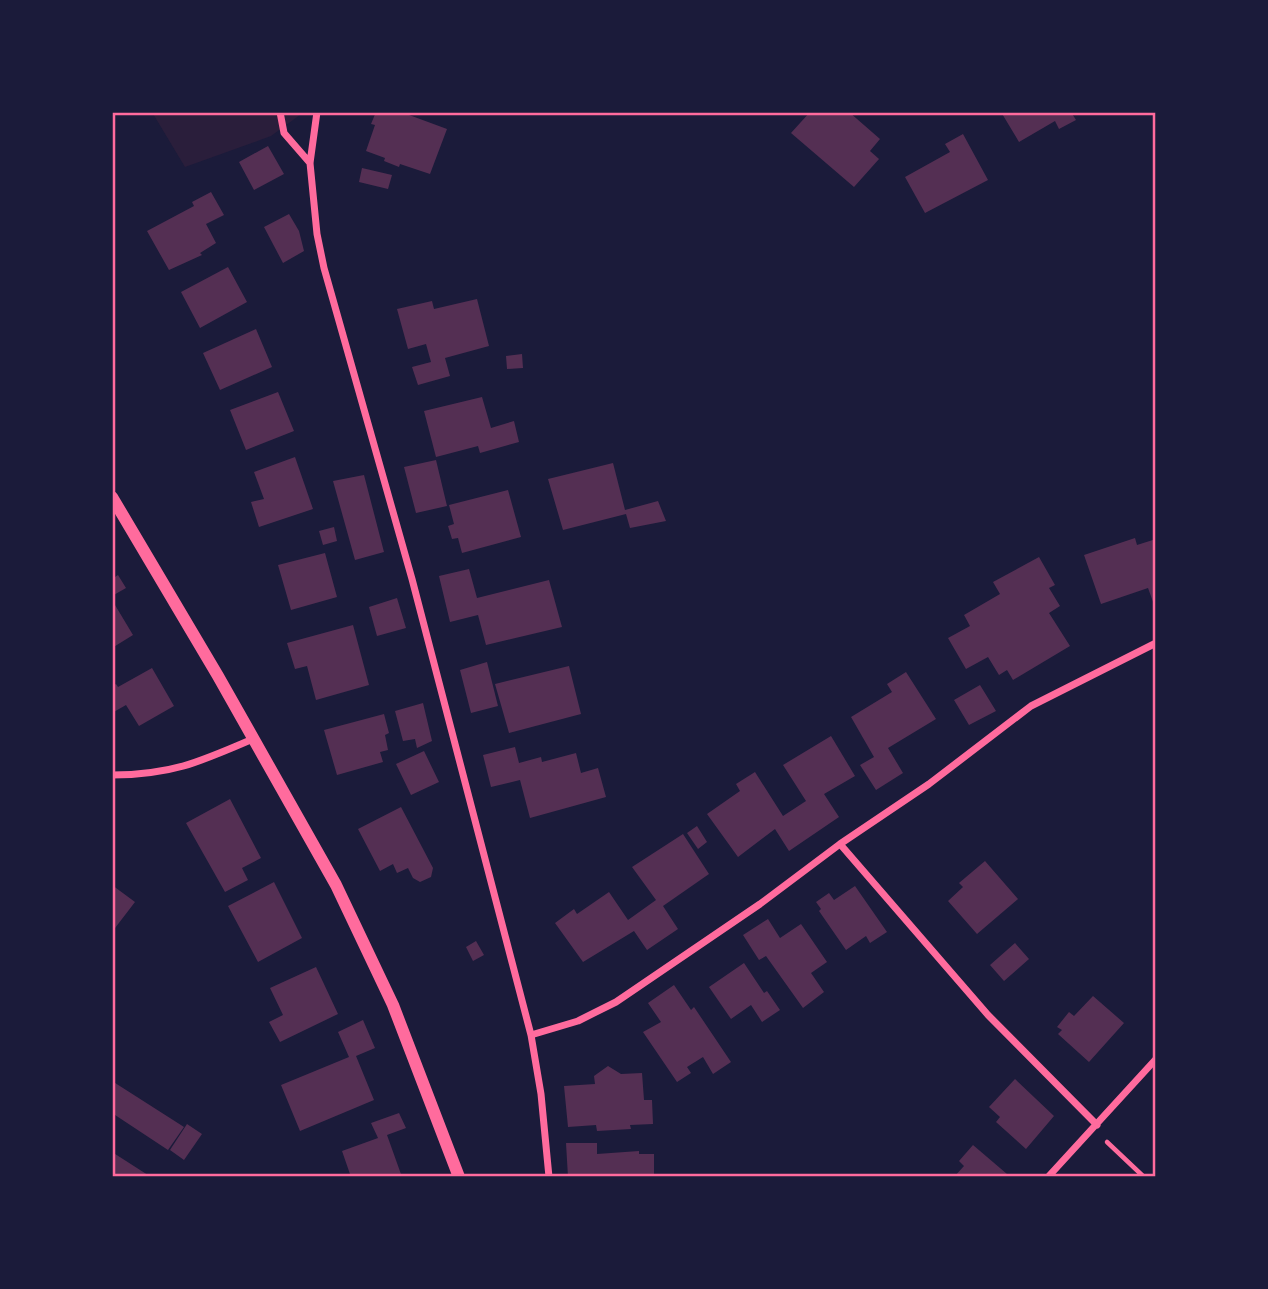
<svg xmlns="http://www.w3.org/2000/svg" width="1268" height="1289" font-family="Quicksand,sans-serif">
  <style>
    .green { fill: #2a1e3b }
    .building { fill: #542f53 }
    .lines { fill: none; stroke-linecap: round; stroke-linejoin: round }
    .path { stroke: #ff6b9d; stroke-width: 4.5 }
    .minor { stroke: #ff6b9d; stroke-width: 7 }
    .tertiary { stroke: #ff6b9d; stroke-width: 12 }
    .neatline { fill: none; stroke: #ff6b9d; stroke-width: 2.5 }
  </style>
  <rect width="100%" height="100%" fill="#1b1b3a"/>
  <!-- green -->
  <path class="green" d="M152,112H304L271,136L185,167Z"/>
  <!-- building -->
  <path class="building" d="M376,112H401L447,129L430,174L400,164L399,167L384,161L385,158L366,151L375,125L371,124Z
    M810,112H849L880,139L870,151L879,159L854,187L791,133Z
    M1001,112H1071L1076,120L1059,129L1055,121L1019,142Z
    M963,134L988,180L925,213L905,177L950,152L945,144Z
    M268,146L284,174L254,190L239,162Z
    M362,168L392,175L388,189L359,182Z
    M211,192L224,215L206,224L216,243L200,253L202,255L169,270L147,231L194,206L192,202Z
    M289,214L299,231L304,251L283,263L264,227Z
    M228,267L247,302L200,328L181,292Z
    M477,299L489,346L445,358L450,376L418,385L412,367L431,362L426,344L408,349L397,309L432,301L434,309Z
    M256,329L272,367L220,390L203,353Z
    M522,354L523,368L507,369L506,356Z
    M278,392L294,431L246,450L230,410Z
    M482,397L491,428L514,421L519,442L480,453L478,446L436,457L424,411Z
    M295,457L313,509L259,527L251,502L264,499L254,472Z
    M436,460L447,506L416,513L404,467Z
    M613,463L625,510L658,501L666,521L630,528L626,514L563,530L548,479Z
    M364,475L384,552L355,560L333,481Z
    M508,490L521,537L462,553L458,538L452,539L448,526L454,524L449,505Z
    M334,527L337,541L323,545L319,531Z
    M1135,538L1137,545L1156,539V610L1148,588L1101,604L1084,555Z
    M325,553L337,597L291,610L278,565Z
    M1039,557L1055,585L1049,588L1060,606L1049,613L1070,646L1013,680L1007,670L999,675L988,657L966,669L948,638L970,626L964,615L1000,594L993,582Z
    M469,569L477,598L549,580L562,627L486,645L478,615L450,622L439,576Z
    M118,575L126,588L112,596V579Z
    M397,598L406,628L377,636L369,607Z
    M112,600L133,635L112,648Z
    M353,625L369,685L316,700L307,666L295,669L287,643Z
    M487,662L498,706L471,713L460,670Z
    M569,666L581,714L509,733L495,684Z
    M152,668L174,706L139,726L126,705L112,713V686L116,684L118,687Z
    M906,672L936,719L888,748L903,773L876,790L860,765L874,757L851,717L892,692L887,684Z
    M980,685L996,711L969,725L954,700Z
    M423,703L432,741L417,748L415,739L403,741L395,711Z
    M384,714L389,733L385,735L388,750L380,752L383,762L337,775L324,730Z
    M831,736L855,776L824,794L839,817L789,851L775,829L738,857L707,814L740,791L736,784L755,772L783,816L806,801L783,765Z
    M515,747L519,763L541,757L542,762L576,753L581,773L598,768L606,797L530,818L520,780L491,787L483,755Z
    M424,751L439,782L411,795L396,764Z
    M230,799L261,858L242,868L248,880L225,892L186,823Z
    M401,807L433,868L431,877L420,882L413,878L408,868L397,873L393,864L380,871L358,829Z
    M697,826L707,842L698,849L687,833Z
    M683,834L709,874L663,906L678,929L647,950L634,931L583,962L555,923L574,909L577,914L609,892L628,920L656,900L632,867Z
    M985,861L1018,899L977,934L948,901L963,887L959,883Z
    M274,882L302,938L258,962L228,906Z
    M112,885L135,902L112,932Z
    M855,886L887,932L870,943L866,936L846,950L819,911L821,909L816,902L829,893L834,900Z
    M768,919L780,938L801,924L827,962L811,973L824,992L803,1008L766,956L759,960L743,935Z
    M476,941L484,955L473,961L466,947Z
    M1015,943L1029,959L1004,981L990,965Z
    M744,963L764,993L767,991L780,1010L762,1022L751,1005L731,1019L709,987Z
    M316,967L338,1014L280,1042L269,1022L283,1015L270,988Z
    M674,985L691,1010L694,1007L731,1062L713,1074L703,1057L687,1067L691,1073L677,1082L643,1032L661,1022L648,1003Z
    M1093,996L1124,1023L1089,1062L1058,1034L1062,1030L1057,1027L1069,1012L1074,1016Z
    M363,1020L375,1048L356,1056L374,1100L300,1131L281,1085L349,1057L338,1032Z
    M608,1066L621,1074L642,1073L644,1100H652L653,1124L630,1125L631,1129L597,1131L596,1125L568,1127L564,1086L595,1084L594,1076Z
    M1015,1079L1054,1116L1026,1149L996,1122L1000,1117L989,1107Z
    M112,1081L184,1127L168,1150L112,1113Z
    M399,1113L406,1128L387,1135L402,1177H351L342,1151L378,1138L371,1123Z
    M187,1124L202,1134L184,1160L170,1150Z
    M566,1143H597V1154L639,1151V1154H654V1177H568Z
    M973,1145L1007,1174L1004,1177H954L964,1166L959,1161Z
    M112,1152L151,1177H112Z"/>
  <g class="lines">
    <!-- path -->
    <path class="path" d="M1107,1142L1144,1177"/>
    <!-- minor -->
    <path class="minor" d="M280,112L284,133L310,163
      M317,112L310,163L317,234L324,268L412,579L531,1035L541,1094L549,1177
      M112,775C171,775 200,762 253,739
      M840,844L988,1015L1097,1125
      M531,1035L578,1021L616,1002L760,904L840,844L929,784L1031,706L1156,643
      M1048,1177L1156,1059"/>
    <!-- tertiary -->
    <path class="tertiary" d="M112,497L218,676L336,885L393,1005L459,1177"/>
  </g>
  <!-- border -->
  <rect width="1268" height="1289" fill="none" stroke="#1b1b3a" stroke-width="228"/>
  <rect x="114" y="114" width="1040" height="1061" class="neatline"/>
</svg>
